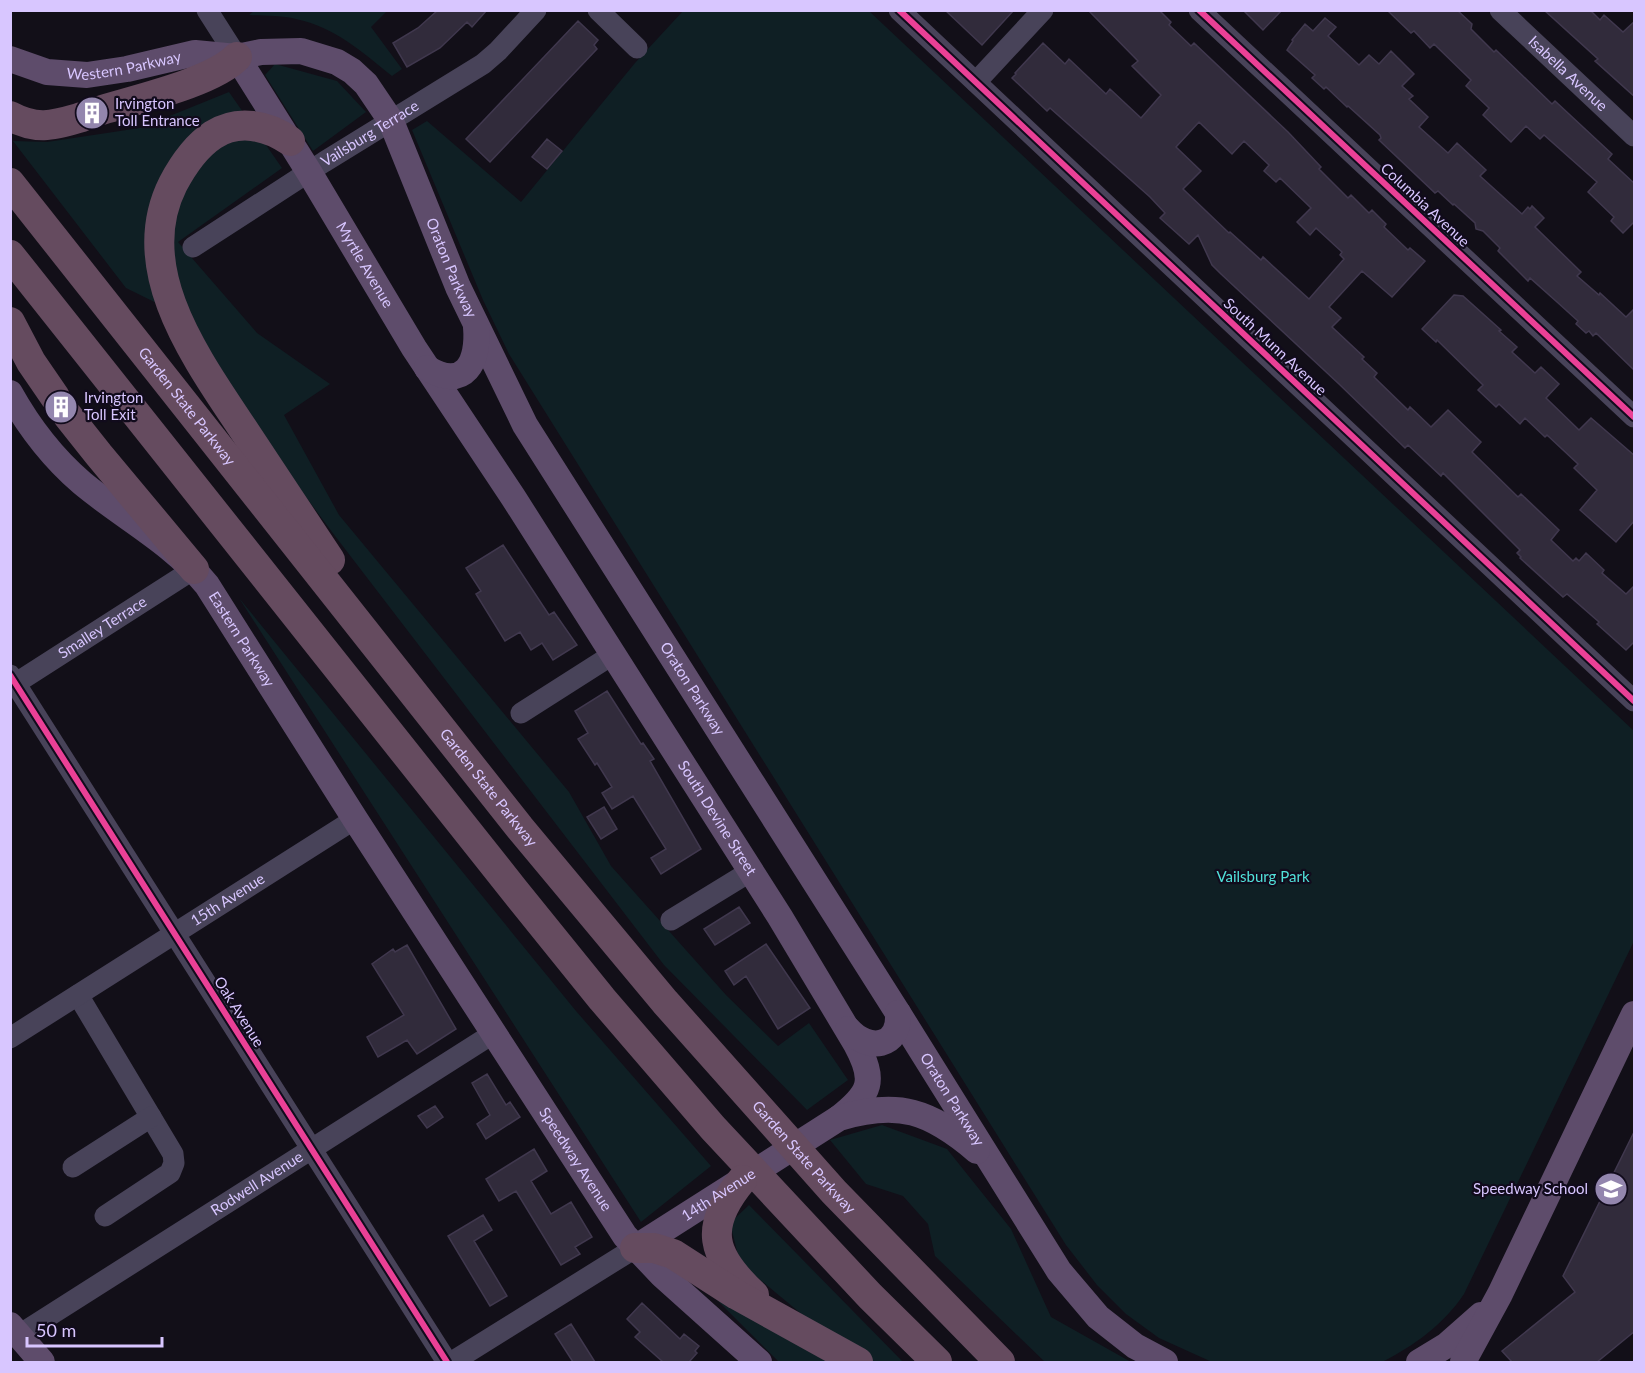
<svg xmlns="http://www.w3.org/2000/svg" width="1645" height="1373" font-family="Lato,sans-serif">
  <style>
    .green { fill: #0f1f24 }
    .building { fill: #312b3b; stroke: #40384e; stroke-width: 1.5; fill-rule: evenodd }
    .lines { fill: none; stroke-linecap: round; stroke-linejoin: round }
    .minor { stroke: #484359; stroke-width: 21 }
    .major { stroke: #5e4c6b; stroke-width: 26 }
    .highway { stroke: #654b5f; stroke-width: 30 }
    .cycleway-casing { stroke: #110b1c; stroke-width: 10 }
    .cycleway { stroke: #ea4096; stroke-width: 6 }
    .labels { text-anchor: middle; stroke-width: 4.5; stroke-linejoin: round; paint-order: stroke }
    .street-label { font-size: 15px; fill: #d8c6ff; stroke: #110b1c }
    .poi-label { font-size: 15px; fill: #d8c6ff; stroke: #110b1c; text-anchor: start }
    .park-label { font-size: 15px; fill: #51e0d9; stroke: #110b1c }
  </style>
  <rect width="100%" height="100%" fill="#120f18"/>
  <!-- green -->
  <path class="green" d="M255,10L387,11L371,27L402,69L392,76C362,52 335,27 296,19C281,15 264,16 249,15Z
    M683,11H869L1634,731V941L1464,1294C1444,1324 1414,1346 1382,1362H1212L1159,1338L1126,1314L1097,1285L1066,1245L509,354L483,300L412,130L427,121L521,202L635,63Z
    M275,64L337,81L366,112L313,151L265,75Z
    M229,92L282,168L178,242L257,333L330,384L284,415L339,515L569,792L611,866L726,995L778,1046L809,1023L848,1080L807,1110L664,965L332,532L236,403L189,319L126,288L13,141L47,142L140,128Z
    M239,598L576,1011L711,1166L641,1222Z
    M882,1125L947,1149L1011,1229L1051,1317L1131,1362H1045L935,1256L928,1224L903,1196L866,1184L830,1140Z
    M749,1205L903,1362H874L816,1326L740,1263L730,1223Z
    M713,1296L819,1356L827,1362H779Z"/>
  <!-- building -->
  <path class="building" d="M438,10H487L472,27L467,22L440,48L407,67L393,43L418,28Z
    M945,10H1014L982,45Z
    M1088,10H1159L1171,22L1169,25L1191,46L1194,43L1288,132L1321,167L1319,169L1348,198L1351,195L1369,213L1372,210L1386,224L1384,227L1408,250L1410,248L1425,261L1392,297L1362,271L1329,307L1341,318L1332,327L1364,357L1362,359L1377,373L1374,377L1408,410L1410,407L1431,427L1448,410L1481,442L1472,452L1518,497L1521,494L1559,530L1551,540L1573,561L1576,558L1579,561L1586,553L1604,570L1602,573L1626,594L1635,585V641L1626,650L1597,624L1599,622L1567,594L1563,597L1520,558L1521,557L1517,553L1520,550L1443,473L1441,476L1408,445L1405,448L1339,384L1221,274L1212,265L1198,235L1189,244L1160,218L1165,213L1150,197L1050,108L1047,111L1012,78L1016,74L1015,73L1043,43L1065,64L1069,59L1106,94L1110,89L1141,118L1161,95L1132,66L1138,61ZM1199,122L1232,154L1244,141L1269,165L1264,171L1276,182L1280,178L1311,208L1297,222L1310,235L1316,228L1342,252L1340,255L1344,259L1309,299L1263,257L1261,260L1230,232L1229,233L1183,189L1201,171L1176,147Z
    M1243,10H1282L1263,30Z
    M1387,10H1457L1472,24L1471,29L1494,52L1496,50L1552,104L1555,101L1612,154L1608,159L1635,184V221L1623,233L1611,221L1614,217L1588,192L1597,182L1544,135L1540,139L1526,126L1511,142L1483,115L1489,108L1466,86L1471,80L1434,44L1430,48L1414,31L1411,33Z
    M1544,10H1590L1600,20L1604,15L1623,32L1635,21V97L1595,61L1598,59Z
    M1325,18L1336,27L1328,36L1359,65L1369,55L1379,64L1391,51L1414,74L1402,86L1413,96L1409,99L1428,117L1419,127L1448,153L1457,143L1486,170L1480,176L1522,214L1528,207L1530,209L1532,206L1544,218L1535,227L1581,272L1577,276L1599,295L1600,293L1626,317L1635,308V371L1596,333L1593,336L1589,331L1586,333L1576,324L1578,321L1557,302L1530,278L1528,281L1498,251L1500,248L1483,231L1476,229L1475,223L1454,204L1453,205L1438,191L1435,193L1379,140L1381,138L1380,135L1348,106L1347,107L1326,87L1324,89L1312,78L1315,75L1287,50L1293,41L1292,40L1305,24L1313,31Z
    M578,21L598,40L594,45L597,49L490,162L466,139Z
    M547,139L562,151L547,169L532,157Z
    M1454,295L1463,296L1501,330L1499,331L1517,347L1512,352L1535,373L1541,367L1559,384L1546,398L1579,430L1591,418L1635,456V520L1616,542L1580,510L1597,490L1574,468L1578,464L1547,435L1545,437L1525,418L1520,424L1499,404L1496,407L1478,390L1483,385L1437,340L1436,342L1422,329Z
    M503,545L549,615L554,612L577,645L553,660L542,643L531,650L520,632L505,641L476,594L481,591L466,568Z
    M607,691L641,744L643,743L654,759L650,761L701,849L661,874L651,858L666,849L633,796L612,809L602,793L612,787L597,763L595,765L578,739L588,733L575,711Z
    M604,807L617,829L601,839L587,817Z
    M739,907L750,923L715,945L704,929Z
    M766,944L810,1008L778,1029L746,976L734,985L725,971Z
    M407,945L456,1029L417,1054L407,1040L378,1057L367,1037L404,1015L372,964L393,949L395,952Z
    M487,1074L506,1105L510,1102L520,1117L486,1139L477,1124L490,1115L472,1083Z
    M435,1106L443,1117L427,1128L418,1116Z
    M1635,1130V1331L1597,1362H1512L1502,1351L1575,1292L1563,1276Z
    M534,1149L547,1171L531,1181L551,1214L571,1202L592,1237L575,1247L580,1254L561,1265L516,1191L499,1201L486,1179Z
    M483,1215L492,1230L474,1241L507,1296L490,1306L448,1236Z
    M642,1303L680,1339L684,1334L699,1346L695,1351L697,1353L689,1362H663L635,1337L640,1332L627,1319Z
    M571,1324L595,1362H573L555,1334Z"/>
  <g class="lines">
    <!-- minor -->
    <g class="minor">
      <path d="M207,10L237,57"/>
      <path d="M598,10L637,48"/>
      <path d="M899,10L1634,701"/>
      <path d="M1199,10L1634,417"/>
      <path id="s1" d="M1500,10L1634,136"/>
      <path d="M976,82L1043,10"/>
      <path id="s2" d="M193,247L324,162L483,64L498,51L536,10"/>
      <path d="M10,675L447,1362"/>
      <path id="s3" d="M10,687L194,569"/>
      <path d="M521,713L612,655"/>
      <path d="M671,920L751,871"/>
      <path d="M78,995L173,1154L174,1163L170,1173L105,1216"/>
      <path id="s4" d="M10,1038L355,819"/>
      <path d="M73,1167L151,1117"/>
      <path id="s5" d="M19,1335L494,1033"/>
      <path d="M452,1362L635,1248"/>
    </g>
    <!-- major -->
    <g class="major">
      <path id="s6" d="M237,57L309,172L414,348L513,497L780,917L856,1044C876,1081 871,1093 839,1118"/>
      <path id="s7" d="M10,59L47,72L87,75L127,69L195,53L237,57L261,52L301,51L337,62L352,71L366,84L391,121L458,287L525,425L898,1013L1059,1271L1098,1317L1135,1346L1165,1362"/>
      <path d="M427,368C465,391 479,362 476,327"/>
      <path id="s8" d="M10,393C29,427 53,458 82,483C124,518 172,542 207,585L355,819L625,1236L662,1275L759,1362"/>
      <path d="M848,1029C868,1052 900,1048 898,1013"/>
      <path id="s9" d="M635,1248L839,1118C899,1100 930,1111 977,1151"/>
      <path d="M10,1325L42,1362"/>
      <path d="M1419,1362L1447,1345L1481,1315"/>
      <path d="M1463,1362L1500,1294L1634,1014"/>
    </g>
    <!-- highway -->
    <g class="highway">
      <path d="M102,110C138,99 213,82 237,57"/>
      <path d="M10,116C38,131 54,125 82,117"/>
      <path d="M290,141C267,125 238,119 213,135C195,147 183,165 173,184C128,273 203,367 249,438C276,479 303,519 330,560"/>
      <path id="s10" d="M10,183L520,828L665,1002L834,1192L1000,1362"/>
      <path d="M10,255L514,890L602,999L713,1128L870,1296L937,1362"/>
      <path d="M10,322L31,362L55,397"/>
      <path d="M68,416L99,455L194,569"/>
      <path d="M742,1180C703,1227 711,1255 754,1295"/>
      <path d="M635,1248H654L673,1254L737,1295L858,1362"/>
    </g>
    <defs>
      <path id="cycleway" d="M899,10L1634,701
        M1199,10L1634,417
        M10,675L447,1362"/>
    </defs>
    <!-- cycleway casing -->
    <use href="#cycleway" class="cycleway-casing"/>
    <!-- cycleway -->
    <use href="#cycleway" class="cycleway"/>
  </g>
  <!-- icons -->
  <defs>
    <symbol id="building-disc" viewBox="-11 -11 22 22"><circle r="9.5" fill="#9386ae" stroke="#110b1c"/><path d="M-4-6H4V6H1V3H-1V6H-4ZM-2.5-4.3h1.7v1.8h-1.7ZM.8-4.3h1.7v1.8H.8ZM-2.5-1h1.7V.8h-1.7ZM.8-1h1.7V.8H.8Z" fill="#fff"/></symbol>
    <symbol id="school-disc" viewBox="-11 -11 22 22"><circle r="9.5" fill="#9386ae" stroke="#110b1c"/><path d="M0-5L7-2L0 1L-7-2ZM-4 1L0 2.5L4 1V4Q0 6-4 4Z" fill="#fff"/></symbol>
  </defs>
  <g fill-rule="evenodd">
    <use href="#building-disc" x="73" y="94" width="38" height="38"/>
    <use href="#building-disc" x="42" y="388" width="38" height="38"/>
    <use href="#school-disc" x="1592" y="1170" width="38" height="38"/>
  </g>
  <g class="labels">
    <!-- street labels -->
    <g class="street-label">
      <text dy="5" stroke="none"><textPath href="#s7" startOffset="117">Western Parkway</textPath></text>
      <text dy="5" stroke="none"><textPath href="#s1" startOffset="93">Isabella Avenue</textPath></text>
      <text dy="5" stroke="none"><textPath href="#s2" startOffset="210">Vailsburg Terrace</textPath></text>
      <text transform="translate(1425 205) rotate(43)" y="5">Columbia Avenue</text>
      <text dy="5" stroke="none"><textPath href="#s6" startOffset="244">Myrtle Avenue</textPath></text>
      <text dy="5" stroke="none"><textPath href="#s7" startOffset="574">Oraton Parkway</textPath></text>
      <text transform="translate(1275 347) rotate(43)" y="5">South Munn Avenue</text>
      <text dy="5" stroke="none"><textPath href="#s10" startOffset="285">Garden State Parkway</textPath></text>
      <text dy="5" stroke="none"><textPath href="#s3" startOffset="110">Smalley Terrace</textPath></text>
      <text dy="5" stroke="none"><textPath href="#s8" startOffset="342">Eastern Parkway</textPath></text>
      <text dy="5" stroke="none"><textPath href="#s7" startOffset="1060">Oraton Parkway</textPath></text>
      <text dy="5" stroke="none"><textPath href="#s10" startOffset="771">Garden State Parkway</textPath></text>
      <text dy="5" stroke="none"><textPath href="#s6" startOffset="900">South Devine Street</textPath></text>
      <text dy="5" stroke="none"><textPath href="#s4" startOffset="258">15th Avenue</textPath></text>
      <text transform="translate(239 1012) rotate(58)" y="5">Oak Avenue</text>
      <text dy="5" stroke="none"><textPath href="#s7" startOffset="1546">Oraton Parkway</textPath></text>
      <text dy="5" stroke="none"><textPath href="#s10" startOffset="1257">Garden State Parkway</textPath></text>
      <text dy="5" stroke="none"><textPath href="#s8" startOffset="960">Speedway Avenue</textPath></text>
      <text dy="5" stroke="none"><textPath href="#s5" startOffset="282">Rodwell Avenue</textPath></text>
      <text dy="5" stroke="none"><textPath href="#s9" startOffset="99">14th Avenue</textPath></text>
    </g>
    <!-- poi labels -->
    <g class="poi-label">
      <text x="115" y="109">Irvington<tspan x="115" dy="17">Toll Entrance</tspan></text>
      <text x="84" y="403">Irvington<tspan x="84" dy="17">Toll Exit</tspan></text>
      <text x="1588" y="1194" text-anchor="end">Speedway School</text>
    </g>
    <!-- park labels -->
    <g class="park-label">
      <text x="1263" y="882">Vailsburg Park</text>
    </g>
  </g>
  <!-- border -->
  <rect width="1645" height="1373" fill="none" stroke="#d8c6ff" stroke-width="24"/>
  <!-- scale -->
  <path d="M27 1337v9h135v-9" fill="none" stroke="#d8c6ff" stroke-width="3"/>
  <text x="36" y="1337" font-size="18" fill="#d8c6ff" stroke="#110b1c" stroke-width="4.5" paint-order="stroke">50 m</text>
</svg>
